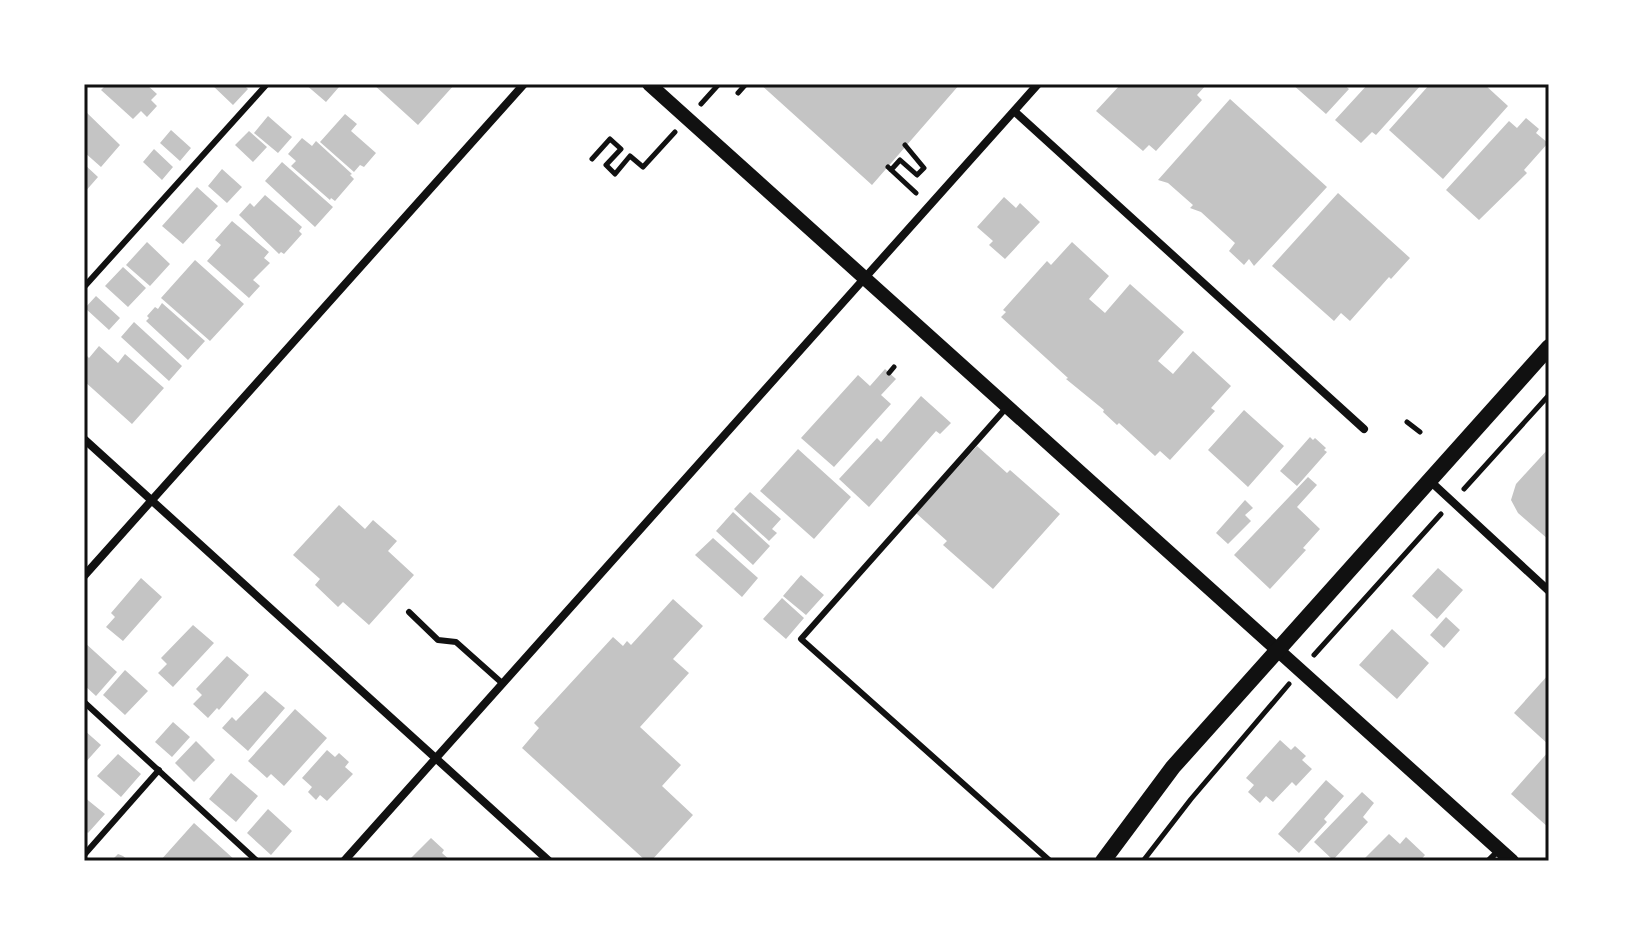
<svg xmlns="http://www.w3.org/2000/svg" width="1633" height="945" font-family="Inter,sans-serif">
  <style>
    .building { fill: #c4c4c4 }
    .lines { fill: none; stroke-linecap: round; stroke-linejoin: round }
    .path { stroke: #111; stroke-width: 5 }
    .service { stroke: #111; stroke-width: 6 }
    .minor { stroke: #111; stroke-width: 8 }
    .tertiary { stroke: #111; stroke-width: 14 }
    .secondary { stroke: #111; stroke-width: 16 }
    .neatline { fill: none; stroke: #111; stroke-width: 3 }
  </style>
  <rect width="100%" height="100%" fill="#fff"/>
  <!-- building -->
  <path class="building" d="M100,84H146L157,94L151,100L157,106L147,117L141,111L133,119L101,90L104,87Z
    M211,84H243L248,89L233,105Z
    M305,84H335L339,87L326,102Z
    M373,84H455L418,125Z
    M760,84H960L872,185Z
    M1121,84H1207L1197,95L1202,100L1156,151L1149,145L1143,151L1096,111Z
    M1292,84H1343L1349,89L1326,114Z
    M1368,84H1422L1376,135L1372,132L1361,143L1335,120Z
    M1430,84H1484L1508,106L1443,179L1389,130Z
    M1230,99L1327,187L1254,266L1249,259L1244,265L1229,251L1235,243L1201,212L1190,208L1193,205L1168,183L1158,180Z
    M84,110L120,145L101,167L84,152Z
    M345,114L357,124L351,131L376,153L364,167L360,165L354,172L320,142Z
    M268,116L292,137L278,153L254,133Z
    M1526,118L1539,129L1536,133L1548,143L1524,170L1527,173L1479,220L1446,190L1509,121L1517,128Z
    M171,130L191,148L180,161L160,143Z
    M249,131L267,147L253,162L235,145Z
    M302,138L312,146L316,141L352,174L350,175L354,179L335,201L331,198L330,200L291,166L296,161L288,154Z
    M154,149L173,167L162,180L143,162Z
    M282,162L333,207L315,227L265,181Z
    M84,164L98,177L84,193Z
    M222,169L242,187L227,203L208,186Z
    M197,187L218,206L183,244L162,226Z
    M1338,193L1410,258L1391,279L1389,277L1350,321L1341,313L1334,321L1272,266Z
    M265,195L302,227L299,231L302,234L284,254L281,252L279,254L239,215L250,203L254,207Z
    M1004,197L1016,208L1020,203L1040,222L1005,259L989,245L993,241L977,227Z
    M232,221L269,252L264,258L270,263L253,280L260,286L249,298L207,261L221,245L215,240Z
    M147,242L170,264L150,286L126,265Z
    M1072,242L1109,276L1089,299L1105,313L1130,284L1184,332L1158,361L1173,374L1193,351L1231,386L1211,408L1215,411L1170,460L1160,451L1155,456L1119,423L1117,425L1103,412L1104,410L1066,379L1068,378L1001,317L1006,312L1003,310L1047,261L1051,265Z
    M195,260L244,304L210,341L161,298Z
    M123,267L146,288L128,307L105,286Z
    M96,296L120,318L109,330L85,308Z
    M162,303L205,341L188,360L146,321L149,318L147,316L155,307L158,309Z
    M134,322L182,366L169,381L121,337Z
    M99,346L118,363L125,354L164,388L132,424L84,381V353L89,358Z
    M885,369L896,379L881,395L891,404L834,467L801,438L858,375L870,386Z
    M921,396L951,423L940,434L936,431L869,507L839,479L877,438L881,442Z
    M1244,410L1284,446L1248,487L1208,450Z
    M1310,437L1313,440L1315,438L1326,448L1324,450L1327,452L1297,486L1280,471Z
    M977,446L1007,473L1010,470L1060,514L993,589L943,545L947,541L916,513Z
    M1549,448V540L1518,513L1511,500L1516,484Z
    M798,449L851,497L814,539L760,491Z
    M1308,477L1317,485L1297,507L1320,529L1303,548L1306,550L1270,589L1234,555Z
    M750,492L781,519L772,529L777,533L769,541L734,509Z
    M1245,500L1253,508L1245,515L1251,521L1228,544L1216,533Z
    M339,505L365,529L373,520L397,541L388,551L414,575L369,625L343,602L338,607L315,585L320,579L293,555Z
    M733,512L770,546L753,565L716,531Z
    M713,538L758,578L742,597L695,555Z
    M1438,568L1463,590L1437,619L1412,596Z
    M801,575L824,595L806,615L783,596Z
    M141,578L162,597L123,641L106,627L115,617L111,613Z
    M782,598L804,618L786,639L763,619Z
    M673,599L703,626L673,659L689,673L640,727L681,765L662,786L693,815L651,861H646L522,748L539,728L534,723L613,637L623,646L627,641L631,645Z
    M1446,617L1460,630L1444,648L1430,635Z
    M193,625L214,643L173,687L158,673L167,664L161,658Z
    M1392,629L1429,663L1397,699L1359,665Z
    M84,642L117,672L96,696L84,685Z
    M227,656L249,675L219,710L217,708L208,718L193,704L202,695L196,689Z
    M125,670L148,691L125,715L103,695Z
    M1549,674V745L1514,713Z
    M265,691L285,708L248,751L222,728L232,717L236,721Z
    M295,709L327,738L284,786L271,774L267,778L248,761Z
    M173,722L190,737L172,757L155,742Z
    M84,730L101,745L84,764Z
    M1280,740L1291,750L1295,746L1306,756L1302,760L1312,769L1296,786L1292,782L1273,802L1266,796L1260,803L1248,792L1254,785L1246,778Z
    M196,741L215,760L194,782L175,763Z
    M327,750L335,757L339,753L349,762L345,767L353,774L327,801L320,795L316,800L308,792L312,787L302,778Z
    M1549,751V828L1511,794Z
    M118,754L141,774L121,797L97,776Z
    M231,773L258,796L236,822L209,799Z
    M1326,780L1344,796L1324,819L1327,822L1299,853L1278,834Z
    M1362,792L1374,803L1363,817L1368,822L1333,860L1314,842Z
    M84,797L105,814L88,833L84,829Z
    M268,809L292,831L271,855L247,833Z
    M194,823L236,861H160Z
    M1389,834L1400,844L1406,837L1425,855L1420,861H1362Z
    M431,838L444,850L442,853L451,861H408Z
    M118,854L123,856L129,861H111Z"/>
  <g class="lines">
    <!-- path -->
    <path class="path" d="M738,93L746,84
      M701,104L719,84
      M592,159L610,139L621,149L606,165L615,174L630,156L643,167L675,132
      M888,167L916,193
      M891,170L900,160L917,175L924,168L905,145
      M889,373L894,367
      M1407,422L1420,432
      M1464,489L1549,395
      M1314,655L1441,514
      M1143,861L1191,799L1289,684"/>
    <!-- service -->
    <path class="service" d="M84,287L267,84
      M1007,407L801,639L1050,861
      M409,612L438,640L456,642L502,683
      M84,702L257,861
      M84,855L159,770
      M1488,861L1499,850"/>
    <!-- minor -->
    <path class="minor" d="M1014,111L1364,429
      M84,439L549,861
      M1429,480L1549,591
      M84,576L524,84
      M344,861L1038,84"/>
    <!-- tertiary -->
    <path class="tertiary" d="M649,84L1512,861"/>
    <!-- secondary -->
    <path class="secondary" d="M1103,861L1173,767L1549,347"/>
  </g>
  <!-- border -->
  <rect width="1633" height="945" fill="none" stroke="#ffffff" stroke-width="172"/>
  <rect x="86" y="86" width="1461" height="773" class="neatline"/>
</svg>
